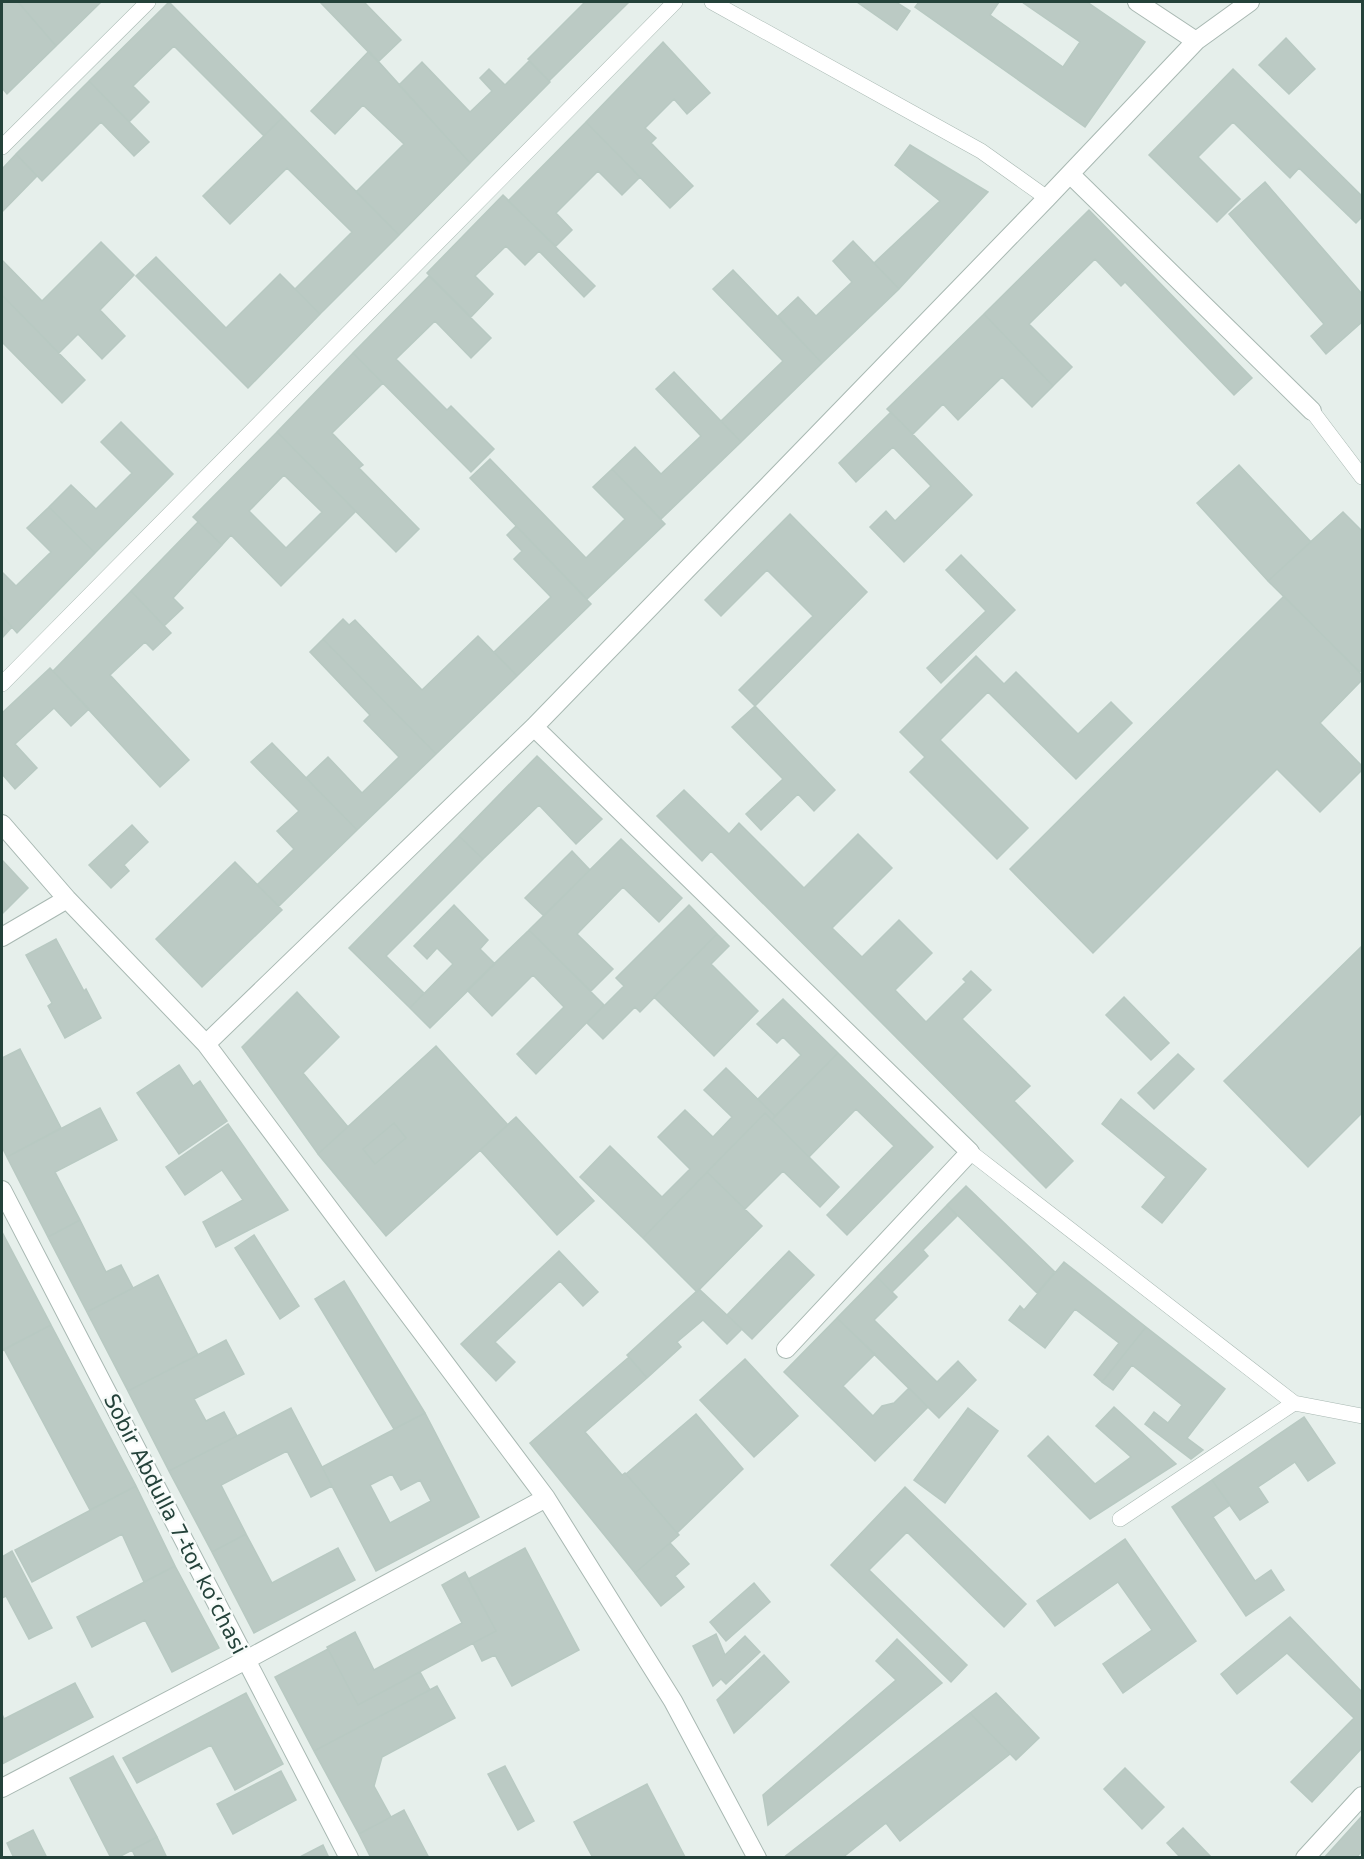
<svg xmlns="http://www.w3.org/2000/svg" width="1364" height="1859" font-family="'DejaVu Sans',sans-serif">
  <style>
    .building { fill: #bbcac4; stroke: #b8c9c2; stroke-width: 1.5; fill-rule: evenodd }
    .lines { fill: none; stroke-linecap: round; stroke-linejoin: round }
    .service-casing { stroke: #a8b8b2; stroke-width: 16 }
    .minor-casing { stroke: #a8b8b2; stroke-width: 20 }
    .service { stroke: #fff; stroke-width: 15 }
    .minor { stroke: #fff; stroke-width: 18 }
    .labels { text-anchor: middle; stroke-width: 5; stroke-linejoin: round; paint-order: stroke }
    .street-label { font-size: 21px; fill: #24423a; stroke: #f7fbf9 }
  </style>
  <rect width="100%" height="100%" fill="#e6efeb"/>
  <!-- building -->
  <path class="building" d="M2,2H18L56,46L7,94L2,88Z
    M18,2H101L56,46Z
    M169,2L283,117L264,136L174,46L133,86L149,102L129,122L89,81Z
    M320,2H364L401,40L378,62Z
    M585,2H626L628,3L549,81L528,59Z
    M857,2H896L910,11L897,30Z
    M919,2H999L990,15L1063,67L1080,42L1022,2H1087L1145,42L1085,127L915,7Z
    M1286,38L1315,69L1289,94L1259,65Z
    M663,42L710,93L687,114L674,99L645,128L656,138L651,143L693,186L670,208L586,122Z
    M369,51L470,163L399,235L356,192L404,144L363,105L335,134L311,111Z
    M529,61L550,82L470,163L399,85L422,62L470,112L492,91L480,78L489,69L505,85Z
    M1233,69L1362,196V217L1356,223L1299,168L1290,178L1233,122L1198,157L1240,199L1217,222L1149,155Z
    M89,81L149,142L134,156L101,122L42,181L16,154Z
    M283,117L399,235L320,314L295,289L352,232L287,168L230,224L203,196Z
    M586,122L640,177L622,195L598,171L556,213L572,230L556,246L508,201Z
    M910,145L988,192L899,289L874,263L940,201L895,165Z
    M16,154L37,176L2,212V169Z
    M1265,182L1362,294V322L1326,354L1311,336L1324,324L1229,214Z
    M503,195L595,286L584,297L539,251L525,265L506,246L475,276L493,294L471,317L427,273Z
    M1089,210L1252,378L1234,395L1125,282L1121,286L1095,259L1029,324L1072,367L1053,386L984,314Z
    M853,241L899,289L822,363L778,316L798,297L816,316L852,282L833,261Z
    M101,242L134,275L100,310L125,336L102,359L78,334L59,353L2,295V260L42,301Z
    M156,257L226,328L280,274L320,314L248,388L136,276Z
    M733,270L822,363L741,442L721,421L783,361L713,289Z
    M429,276L491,338L471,358L435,321L396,359L447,410L451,406L494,449L471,472L353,353Z
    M2,295L85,380L62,403L2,342Z
    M984,314L1053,386L1032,407L1002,377L958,420L943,404L913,434L887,409Z
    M353,353L383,383L332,433L363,465L359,468L419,529L396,552L277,432Z
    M674,372L741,442L661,519L612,469L635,447L661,474L701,436L656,389Z
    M891,412L972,495L904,562L870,527L886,511L895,521L931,486L893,447L856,482L839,463Z
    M121,422L173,474L95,553L49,507L71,485L96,509L132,473L101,442Z
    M277,432L356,511L281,586L231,535L222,545L193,517ZM284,475L322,512L286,548L249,511Z
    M490,459L586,558L625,519L593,487L612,469L665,524L587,599L470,478Z
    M1239,465L1311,542L1268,581L1197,503Z
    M49,507L95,553L17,633L2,616V572L16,586L51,552L27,528Z
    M1343,512L1362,531V669L1360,672L1268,581Z
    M790,514L867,592L755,706L739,690L813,616L767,570L721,616L705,600Z
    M198,522L222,545L173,598L183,608L164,626L131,591Z
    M516,526L591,604L517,676L494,652L551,597L514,559L522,551L507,535Z
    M961,555L1015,610L941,683L927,668L986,611L946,570Z
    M131,591L171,633L153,650L145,642L110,675L189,760L160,787L53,671Z
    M1284,596L1362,675V680L1320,723L1362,766V770L1320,812L1277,769L1093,953L1010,869Z
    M2,616L12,627L2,638Z
    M343,619L349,625L355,620L422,690L478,636L517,676L436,754L323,639Z
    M323,639L436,754L357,830L306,778L328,757L362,793L399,757L364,721L370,715L310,652Z
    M976,656L1004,684L1016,672L1078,734L1111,702L1132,723L1076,779L988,692L940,740L1028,828L997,859L910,772L925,757L900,732Z
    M50,668L89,709L71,726L54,708L15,744L37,768L15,789L2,774V713Z
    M755,706L835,790L814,811L798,794L761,830L746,814L783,779L732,727Z
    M272,743L357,830L279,906L257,885L294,849L277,831L299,811L251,762Z
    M537,756L602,819L576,844L539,805L483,859L459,836Z
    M684,790L729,834L739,823L804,888L858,834L892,868L832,928L862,957L899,920L932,953L895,990L926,1022L966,982L963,979L971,971L991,990L962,1019L1030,1086L1014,1101L1073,1161L1046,1188L711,851L702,861L657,816Z
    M132,825L148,842L124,865L129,871L111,888L89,865Z
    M459,836L483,859L386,956L424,993L410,1008L349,948Z
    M621,839L682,898L659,922L623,887L577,934L613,969L591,991L529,930Z
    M572,851L590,870L544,916L525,898Z
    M2,860L28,888L2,914Z
    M235,862L282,910L202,987L156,939Z
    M454,905L488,940L480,949L495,964L430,1028L410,1008L453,964L437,948L427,959L414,946Z
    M689,905L717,934L640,1012L635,1007L603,1039L587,1023L624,986L616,978Z
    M529,930L604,1005L536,1074L517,1054L564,1007L533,975L492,1016L467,990Z
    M717,934L729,946L711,964L758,1011L714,1056L654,997Z
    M56,939L84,991L86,989L101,1018L65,1038L48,1006L52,1003L26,955Z
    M1362,946V1113L1308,1167L1224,1081Z
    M297,992L339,1037L303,1073L348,1127L318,1154L242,1047Z
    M1124,997L1169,1043L1151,1060L1106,1015Z
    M783,999L838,1053L775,1116L758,1099L801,1055L783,1037L777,1043L757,1024Z
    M436,1046L508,1125L386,1236L318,1154ZM394,1123L406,1138L375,1164L363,1149Z
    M20,1049L61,1128L7,1157L2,1147V1058Z
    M838,1053L933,1147L847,1235L827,1215L894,1146L856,1109L809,1157L772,1120Z
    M1178,1054L1194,1069L1154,1109L1138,1093Z
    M179,1065L193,1086L200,1081L227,1121L179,1154L137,1093Z
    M726,1068L775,1116L772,1120L765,1113L643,1238L580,1177L610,1146L662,1197L690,1169L658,1137L685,1110L713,1137L732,1117L704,1090Z
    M1121,1099L1206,1169L1162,1223L1142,1207L1166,1177L1102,1124Z
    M100,1108L117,1140L55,1172L80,1220L48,1237L7,1157Z
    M765,1113L839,1187L820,1207L783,1171L745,1209L707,1172Z
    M516,1117L594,1201L557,1235L480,1150Z
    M394,1123L406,1138L375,1164L363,1149Z
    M228,1124L288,1210L216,1247L203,1222L243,1200L222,1170L185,1195L166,1167Z
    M707,1172L762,1226L697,1292L643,1238Z
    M966,1186L1055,1272L1037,1293L947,1205Z
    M947,1205L957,1216L923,1250L928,1256L892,1292L877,1277Z
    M80,1220L106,1272L121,1265L133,1288L87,1312L48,1237Z
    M2,1232L51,1325L2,1351Z
    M254,1235L299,1306L280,1319L235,1248Z
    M559,1251L598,1292L583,1306L560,1281L495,1342L515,1362L496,1381L461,1344Z
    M789,1251L814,1275L752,1339L727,1315Z
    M1064,1262L1146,1327L1102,1382L1094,1375L1119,1343L1075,1309L1045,1348L1009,1320L1020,1306L1024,1310Z
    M158,1275L198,1355L128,1391L87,1312Z
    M877,1277L897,1297L874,1320L937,1382L958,1361L976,1380L939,1418L837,1318Z
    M344,1281L425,1413L394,1429L315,1299Z
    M699,1289L742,1329L727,1344L703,1320L677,1342L681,1347L647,1378L627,1355Z
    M837,1318L875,1354L843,1386L873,1416L882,1406L894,1403L909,1388L928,1407L875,1461L784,1372Z
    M51,1325L136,1486L90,1510L4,1349Z
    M1146,1327L1225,1389L1187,1438L1203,1450L1191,1459L1145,1424L1154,1412L1168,1423L1182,1405L1132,1365L1113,1390L1102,1382Z
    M226,1340L244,1374L194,1399L206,1421L224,1412L237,1436L169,1471L128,1391Z
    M629,1357L647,1378L585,1432L622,1475L625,1473L626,1474L679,1535L635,1573L530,1443Z
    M745,1359L798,1416L754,1457L700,1400Z
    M1114,1407L1176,1464L1090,1519L1028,1456L1048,1436L1095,1484L1131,1457L1096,1426Z
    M291,1408L332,1486L311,1497L287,1451L221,1485L246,1534L212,1552L169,1471Z
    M968,1408L998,1431L945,1503L914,1480Z
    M425,1413L479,1517L376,1571L322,1467ZM392,1474L401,1490L420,1480L431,1501L390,1523L370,1485Z
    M696,1414L743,1469L677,1533L626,1474Z
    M1304,1417L1335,1463L1308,1481L1295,1462L1258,1487L1268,1502L1240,1520L1212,1480Z
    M1212,1480L1230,1505L1213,1517L1255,1581L1271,1570L1284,1590L1246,1616L1172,1507Z
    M136,1486L175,1566L144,1582L122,1534L32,1582L15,1550Z
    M905,1487L1026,1604L1004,1627L907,1532L869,1570L967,1665L951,1682L831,1565Z
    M246,1534L272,1583L338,1548L355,1580L254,1633L212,1552Z
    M1125,1539L1196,1641L1123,1693L1103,1664L1152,1630L1118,1582L1055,1626L1037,1601Z
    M670,1543L689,1564L675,1576L684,1587L661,1606L635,1573Z
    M525,1548L579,1650L512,1686L495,1655L482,1661L473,1643L496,1631L468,1579Z
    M12,1551L52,1628L29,1639L6,1596L2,1598V1557Z
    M175,1566L219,1648L172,1672L145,1620L92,1647L77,1617Z
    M465,1572L496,1631L358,1705L327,1647L355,1632L374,1670L462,1623L442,1585Z
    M754,1583L770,1602L726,1641L710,1622Z
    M1290,1617L1362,1692V1748L1312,1802L1291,1782L1354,1718L1287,1653L1237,1694L1221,1674Z
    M716,1634L725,1655L745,1636L760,1652L726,1684L721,1679L713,1686L693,1646Z
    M897,1639L942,1683L768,1825L763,1795L896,1680L876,1661Z
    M328,1649L358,1705L420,1672L430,1690L314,1751L275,1677Z
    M764,1655L789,1682L734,1733L717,1700Z
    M75,1683L93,1717L2,1764V1714L4,1719Z
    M437,1686L455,1718L382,1757L374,1786L391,1817L359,1834L314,1751Z
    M246,1693L283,1764L235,1790L211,1745L137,1783L123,1758Z
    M996,1693L1039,1738L1016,1760L970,1713Z
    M970,1713L1010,1754L900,1841L886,1823L842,1858H783Z
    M113,1756L157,1837L117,1858H111L70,1778Z
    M505,1766L534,1821L518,1830L488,1774Z
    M1125,1768L1164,1807L1142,1829L1104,1789Z
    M281,1771L296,1800L233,1834L217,1804Z
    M647,1784L685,1857L593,1858L574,1822Z
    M404,1810L429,1858H371L359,1834Z
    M1362,1816V1851L1356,1858H1324Z
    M1183,1828L1212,1858H1177L1179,1856L1167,1843Z
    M33,1830L47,1858H14L7,1843Z
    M157,1837L167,1858H136L132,1850Z
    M323,1845L329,1858H298Z"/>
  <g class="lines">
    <defs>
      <path id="service" d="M712,2L981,151L1047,198
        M2,147L148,2
        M1312,411L1362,477
        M2,684L675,2
        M970,1152L1294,1403L1120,1519
        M1294,1403L1362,1416"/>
      <path id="minor" d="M1137,2L1196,41
        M1070,174L1312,411
        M534,727L970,1152L786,1349
        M2,824L67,899L206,1044L546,1498L673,1701L757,1858
        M2,937L67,899
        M206,1044L534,727L1047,198L1196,41L1250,2
        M2,1190L349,1858
        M2,1788L246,1660L546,1498
        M1305,1858L1362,1796"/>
    </defs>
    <!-- service casing -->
    <use href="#service" class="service-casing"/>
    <!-- minor casing -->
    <use href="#minor" class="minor-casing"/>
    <!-- service -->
    <use href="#service" class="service"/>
    <!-- minor -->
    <use href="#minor" class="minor"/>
  </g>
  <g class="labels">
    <!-- street labels -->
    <g class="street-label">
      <text transform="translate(175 1524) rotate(63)" y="7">Sobir Abdulla 7-tor koʻchasi</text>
    </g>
  </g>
  <!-- border -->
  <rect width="1364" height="1859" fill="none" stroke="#24423a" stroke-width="6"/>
</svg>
